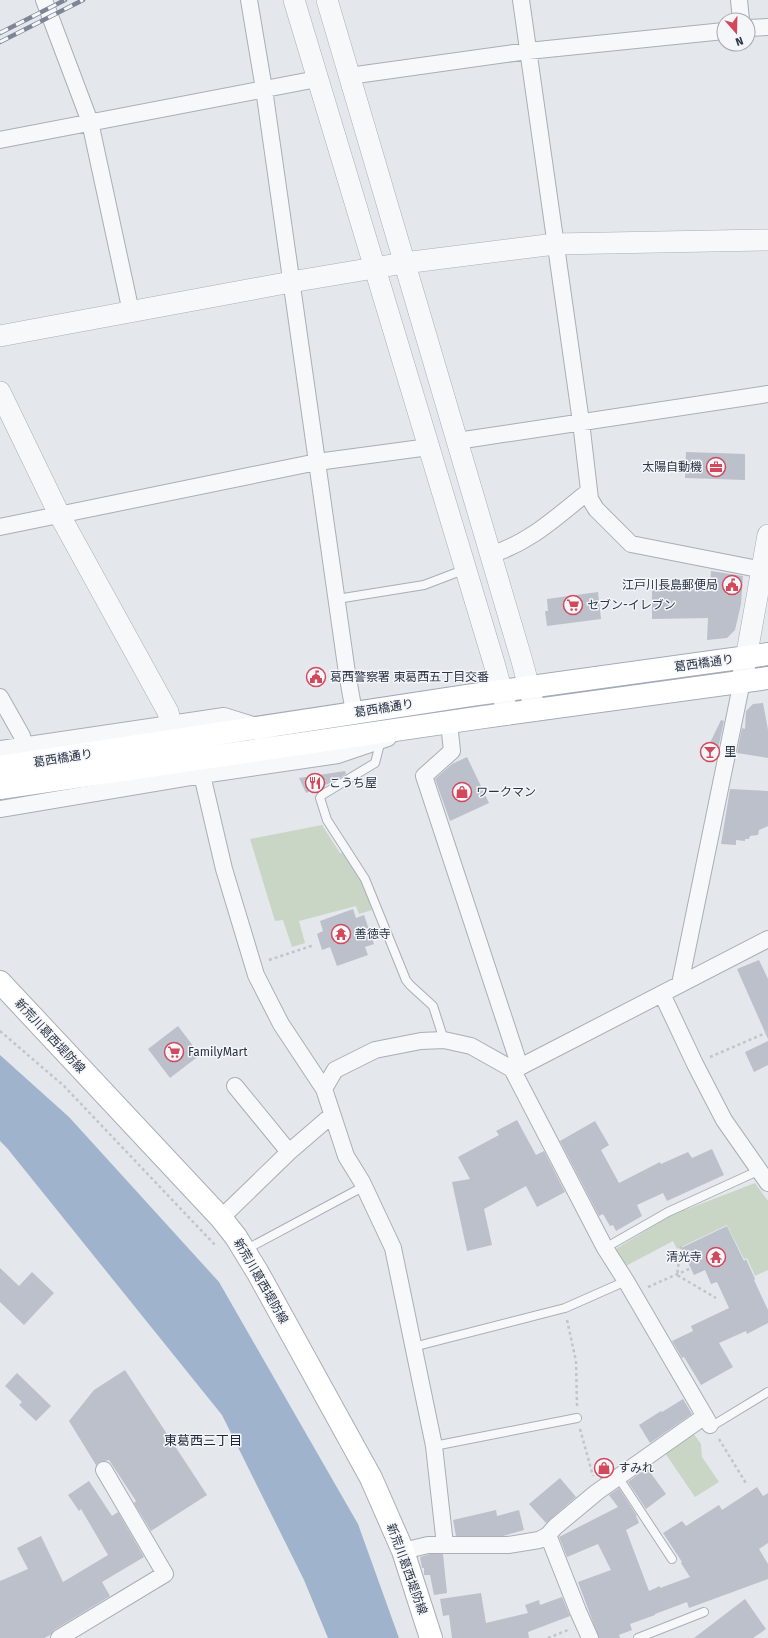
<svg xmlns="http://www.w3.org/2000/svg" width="768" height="1638" font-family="'Fira Sans','Noto Sans JP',sans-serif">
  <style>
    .green { fill: #c9d6c5 }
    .water { fill: #9fb4cc }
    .building { fill: #bbc0ca }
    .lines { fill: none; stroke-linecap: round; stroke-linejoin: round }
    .service-casing { stroke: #a9aeb7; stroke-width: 10 }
    .minor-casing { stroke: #a9aeb7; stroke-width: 18 }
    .tertiary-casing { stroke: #a9aeb7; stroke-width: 22 }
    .secondary-casing { stroke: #a9aeb7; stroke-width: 24 }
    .primary-casing { stroke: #a3abb8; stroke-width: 24 }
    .path { stroke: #c2c5cb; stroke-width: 2.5; stroke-dasharray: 3 3; stroke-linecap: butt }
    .service { stroke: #f7f8fa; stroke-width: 8 }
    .minor { stroke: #f7f8fa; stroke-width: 16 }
    .tertiary { stroke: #f7f8fa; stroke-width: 21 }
    .secondary { stroke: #fff; stroke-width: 22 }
    .primary { stroke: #fff; stroke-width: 22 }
    .rail-casing { stroke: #7d8696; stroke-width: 4.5 }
    .rail { stroke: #f4f6f9; stroke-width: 3; stroke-dasharray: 9; stroke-linecap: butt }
    .labels { text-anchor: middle; stroke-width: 3; stroke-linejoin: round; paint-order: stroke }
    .poi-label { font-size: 12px; fill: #2b3445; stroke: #f4f6f9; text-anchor: start }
    .street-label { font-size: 12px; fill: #2b3445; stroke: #f4f6f9 }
    .neighbourhood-label { font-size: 13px; fill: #1d2536; stroke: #f4f6f9 }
  </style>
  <rect width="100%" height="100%" fill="#e4e7ec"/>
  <!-- green -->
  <path class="green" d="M322,825L340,853H343L361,877L372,910L359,914L356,906L299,921L305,943L292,947L283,920L275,921L250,839Z
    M755,1183L768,1201V1270L755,1276L747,1258L744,1259L727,1225L677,1249L673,1241L624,1267L614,1250L683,1208L685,1210Z
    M693,1433L701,1444L702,1457L719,1482L695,1497L665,1453Z"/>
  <!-- water -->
  <path class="water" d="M0,1055L69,1117L219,1282L358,1524L399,1638H328L304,1580L222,1415L7,1148L0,1141Z"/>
  <!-- building -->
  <path class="building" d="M686,452L745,454V480L685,478Z
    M711,571L743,576L741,604L735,630L727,638L707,640L708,618L652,619V589L710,588Z
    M598,592L601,619L547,626L545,611H548L547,599Z
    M763,703L768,730V758L737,753L742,728L745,729L746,711L753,704Z
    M721,720L724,721L718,749L708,747Z
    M467,757L489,803L450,821L435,779L452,764Z
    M345,771L346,774L335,781L306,793L299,778Z
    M730,789L768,791V826L759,830L758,835L750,836L749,839H745V841L736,840V845L721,844Z
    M353,909L356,918L364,915L374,944L365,947L368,955L337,966L330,947L322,950L317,934L323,931L320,921Z
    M759,960L768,979V1039L737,969Z
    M178,1026L200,1055L170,1078L148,1049Z
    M768,1041V1065L754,1072L745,1052Z
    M517,1120L536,1155L544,1151L565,1192L537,1207L526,1186L484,1209L492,1245L467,1251L452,1182L470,1179L458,1157L499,1135L496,1131Z
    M595,1121L609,1145L601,1150L619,1183L660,1162L661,1164L688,1152L692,1158L712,1149L724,1175L667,1201L663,1193L637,1205L642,1216L616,1231L613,1225L610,1226L603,1214L599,1216L560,1141Z
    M727,1226L744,1261L746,1259L755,1279L754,1280L768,1310V1323L747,1334L746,1331L719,1343L733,1367L701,1385L684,1357L682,1358L672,1341L693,1331L691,1326L729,1308L717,1282L711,1284L705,1270L694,1275L681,1248Z
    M0,1268L19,1286L32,1272L54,1293L24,1325L0,1302Z
    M125,1370L207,1495L151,1531L134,1503L136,1501L109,1460L100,1462L96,1465L69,1421L94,1390Z
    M17,1373L51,1406L36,1421L19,1405L22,1402L5,1386Z
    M683,1399L692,1414L650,1443L639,1425L661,1411L662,1412Z
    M609,1462L613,1469L601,1477L597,1468Z
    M647,1468L666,1494L646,1509L628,1482Z
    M560,1478L576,1497L546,1523L529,1504Z
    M89,1481L112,1516L118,1512L144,1557L102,1582L110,1596L54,1630L50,1635L44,1638H0V1581L28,1569L17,1548L41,1536L63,1582L108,1555L81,1509L79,1511L68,1495Z
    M757,1487L763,1496L768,1493V1543L759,1549L768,1564V1579L689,1608L687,1602L655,1614V1615L630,1624L632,1630L619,1635L620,1638H599L578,1582L611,1570L598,1544L567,1557L559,1537L618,1507L609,1495L619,1488L637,1516H636L639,1523L626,1530L649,1591L660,1586V1588L690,1577L681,1563L682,1562L663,1533L682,1521L686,1526L719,1505L722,1510Z
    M496,1510L497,1516L519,1510L524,1530L503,1536H456L453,1520Z
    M443,1554L447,1593L434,1595L430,1575H424V1568H422L420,1557L430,1554Z
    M481,1593L486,1623L528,1613L525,1605L539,1600L540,1605L562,1597L570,1616L528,1632L529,1638H452L449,1615L443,1616L440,1599Z
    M745,1599L766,1629L753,1638H694Z"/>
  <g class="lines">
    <defs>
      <path id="service" d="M337,599L424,585L466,569
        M381,740L375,763L322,795L320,798L327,820L365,879L406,980L410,985L433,1006L444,1040
        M605,1248L668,1212L760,1170
        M245,1250L359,1189L362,1182
        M413,1347L565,1308L626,1281
        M710,1425L712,1426L768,1392
        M434,1446L577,1418
        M618,1477L672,1559
        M638,1638L704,1612"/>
      <path id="minor" d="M44,0L90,122L131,312
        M249,0L264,89L347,673L354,712
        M521,0L581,422L590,499L596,509L631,544L753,568L768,574
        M739,0L741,20
        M748,28L768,27
        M349,76L528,51L724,31
        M0,140L317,79
        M457,441L768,394
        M0,527L317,462L429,447
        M490,555C531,542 556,517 589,491
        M0,697L22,736L24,746
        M449,723L452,751L424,776L520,1067
        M0,749L224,716L256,726
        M202,775L224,869L256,975L281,1024L324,1089L346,1156L362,1182L393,1248L434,1446L445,1545
        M0,809L202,775L338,755L388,738
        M680,984L742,681
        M662,994L695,1064L724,1120L768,1183
        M512,1069L605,1248L626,1281L710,1425
        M235,1086L289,1152
        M324,1089L335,1070L375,1050L421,1041L444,1040L471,1046L512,1069L520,1067L768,939
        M221,1218L289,1152L332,1115
        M548,1535L578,1611L590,1638
        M403,1551L428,1545H508L539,1540L548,1535L555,1527L597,1492L705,1416
        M59,1638L165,1574L104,1470"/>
      <path id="tertiary" d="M294,0L494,663L508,714
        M327,0L522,661L535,710
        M0,336L291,282L404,263L555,244L768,240
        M0,392L59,514L168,712L171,725
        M742,681L768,535"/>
      <path id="secondary" d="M0,982L221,1218L236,1237L258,1273L371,1478L403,1551L431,1638"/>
      <path id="primary" d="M0,767L472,695L768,654
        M0,788L477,718L768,678"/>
    </defs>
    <!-- service casing -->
    <use href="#service" class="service-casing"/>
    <!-- minor casing -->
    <use href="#minor" class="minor-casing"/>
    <!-- tertiary casing -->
    <use href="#tertiary" class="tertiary-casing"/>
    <!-- secondary casing -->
    <use href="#secondary" class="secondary-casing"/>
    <!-- primary casing -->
    <use href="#primary" class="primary-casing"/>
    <!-- path -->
    <path class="path" d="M269,960L314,945
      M0,1031L64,1086L216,1246
      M710,1057L768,1032
      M681,1246L677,1275L716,1298
      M648,1287L689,1269
      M567,1320L576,1361L577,1406
      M580,1429L593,1476
      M719,1439L747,1485
      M548,1638L568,1630"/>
    <!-- service -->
    <use href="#service" class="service"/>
    <!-- minor -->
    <use href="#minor" class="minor"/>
    <!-- tertiary -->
    <use href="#tertiary" class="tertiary"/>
    <!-- secondary -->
    <use href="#secondary" class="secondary"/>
    <!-- primary -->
    <use href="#primary" class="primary"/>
    <defs>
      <path id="rail" d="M0,33L65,0
        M0,42L83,0"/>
    </defs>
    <!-- rail casing -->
    <use href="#rail" class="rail-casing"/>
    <!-- rail -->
    <use href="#rail" class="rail"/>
  </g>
  <!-- icons -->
  <defs>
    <symbol id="office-ring" viewBox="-11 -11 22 22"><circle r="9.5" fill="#f4f6f9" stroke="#d1495b" stroke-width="1.5"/><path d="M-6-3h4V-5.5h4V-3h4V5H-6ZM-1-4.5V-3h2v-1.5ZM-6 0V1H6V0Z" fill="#d1495b"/></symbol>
    <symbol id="civic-ring" viewBox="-11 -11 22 22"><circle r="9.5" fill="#f4f6f9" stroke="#d1495b" stroke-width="1.5"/><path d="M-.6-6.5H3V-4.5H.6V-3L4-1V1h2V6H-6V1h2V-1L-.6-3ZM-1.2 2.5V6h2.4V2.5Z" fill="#d1495b"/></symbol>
    <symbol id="supermarket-ring" viewBox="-11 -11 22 22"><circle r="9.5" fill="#f4f6f9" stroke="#d1495b" stroke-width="1.5"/><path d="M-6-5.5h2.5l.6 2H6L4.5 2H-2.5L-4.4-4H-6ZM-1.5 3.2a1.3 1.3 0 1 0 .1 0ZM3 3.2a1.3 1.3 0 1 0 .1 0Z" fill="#d1495b"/></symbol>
    <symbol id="bar-ring" viewBox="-11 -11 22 22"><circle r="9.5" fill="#f4f6f9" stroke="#d1495b" stroke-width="1.5"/><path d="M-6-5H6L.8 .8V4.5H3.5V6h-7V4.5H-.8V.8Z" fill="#d1495b"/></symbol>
    <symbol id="restaurant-ring" viewBox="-11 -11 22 22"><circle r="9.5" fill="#f4f6f9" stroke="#d1495b" stroke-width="1.5"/><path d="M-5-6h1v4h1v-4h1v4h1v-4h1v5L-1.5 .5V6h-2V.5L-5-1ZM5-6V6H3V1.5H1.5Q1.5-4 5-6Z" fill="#d1495b"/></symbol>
    <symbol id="shop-ring" viewBox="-11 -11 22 22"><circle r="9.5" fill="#f4f6f9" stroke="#d1495b" stroke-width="1.5"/><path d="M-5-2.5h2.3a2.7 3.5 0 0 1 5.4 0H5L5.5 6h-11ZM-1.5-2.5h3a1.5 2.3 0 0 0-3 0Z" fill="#d1495b"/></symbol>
    <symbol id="temple-ring" viewBox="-11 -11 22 22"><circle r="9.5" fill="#f4f6f9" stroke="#d1495b" stroke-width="1.5"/><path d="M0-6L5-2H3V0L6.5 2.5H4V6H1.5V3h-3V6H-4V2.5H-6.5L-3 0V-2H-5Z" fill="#d1495b"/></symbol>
  </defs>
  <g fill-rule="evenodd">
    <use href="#office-ring" x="705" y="456" width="22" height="22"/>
    <use href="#civic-ring" x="721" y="574" width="22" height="22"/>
    <use href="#supermarket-ring" x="562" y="594" width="22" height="22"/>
    <use href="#civic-ring" x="305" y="666" width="22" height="22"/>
    <use href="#bar-ring" x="699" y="741" width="22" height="22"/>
    <use href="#restaurant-ring" x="304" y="772" width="22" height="22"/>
    <use href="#shop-ring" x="451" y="781" width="22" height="22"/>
    <use href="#temple-ring" x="330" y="923" width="22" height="22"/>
    <use href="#supermarket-ring" x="163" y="1041" width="22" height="22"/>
    <use href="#temple-ring" x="705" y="1246" width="22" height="22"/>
    <use href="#shop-ring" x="593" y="1457" width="22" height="22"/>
  </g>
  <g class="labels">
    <!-- poi labels -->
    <g class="poi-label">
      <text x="702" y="471" text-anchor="end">太陽自動機</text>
      <text x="718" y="589" text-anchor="end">江戸川長島郵便局</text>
      <text x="587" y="609">セブン-イレブン</text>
      <text x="330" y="681">葛西警察署 東葛西五丁目交番</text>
      <text x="724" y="756">里</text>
      <text x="329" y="787">こうち屋</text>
      <text x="476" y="796">ワークマン</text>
      <text x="355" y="938">善徳寺</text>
      <text x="188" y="1056">FamilyMart</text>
      <text x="702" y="1261" text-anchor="end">清光寺</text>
      <text x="618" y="1472">すみれ</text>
    </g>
    <!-- street labels -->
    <g class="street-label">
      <text transform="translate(704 663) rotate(-8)" y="4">葛西橋通り</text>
      <text transform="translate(384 708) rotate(-9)" y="4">葛西橋通り</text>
      <text transform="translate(63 758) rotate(-9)" y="4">葛西橋通り</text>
      <text transform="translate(50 1036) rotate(47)" y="4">新荒川葛西堤防線</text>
      <text transform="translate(261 1281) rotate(60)" y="4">新荒川葛西堤防線</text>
      <text transform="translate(407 1569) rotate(70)" y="4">新荒川葛西堤防線</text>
    </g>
    <!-- neighbourhood labels -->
    <g class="neighbourhood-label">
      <text x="203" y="1445">東葛西三丁目</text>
    </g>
  </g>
  <!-- north arrow -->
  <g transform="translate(736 32) rotate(160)"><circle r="19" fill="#f4f6f9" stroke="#a4a8b1"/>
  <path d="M0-3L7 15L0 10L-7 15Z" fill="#d1495b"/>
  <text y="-6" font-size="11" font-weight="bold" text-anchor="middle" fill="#2b3445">N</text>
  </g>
</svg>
